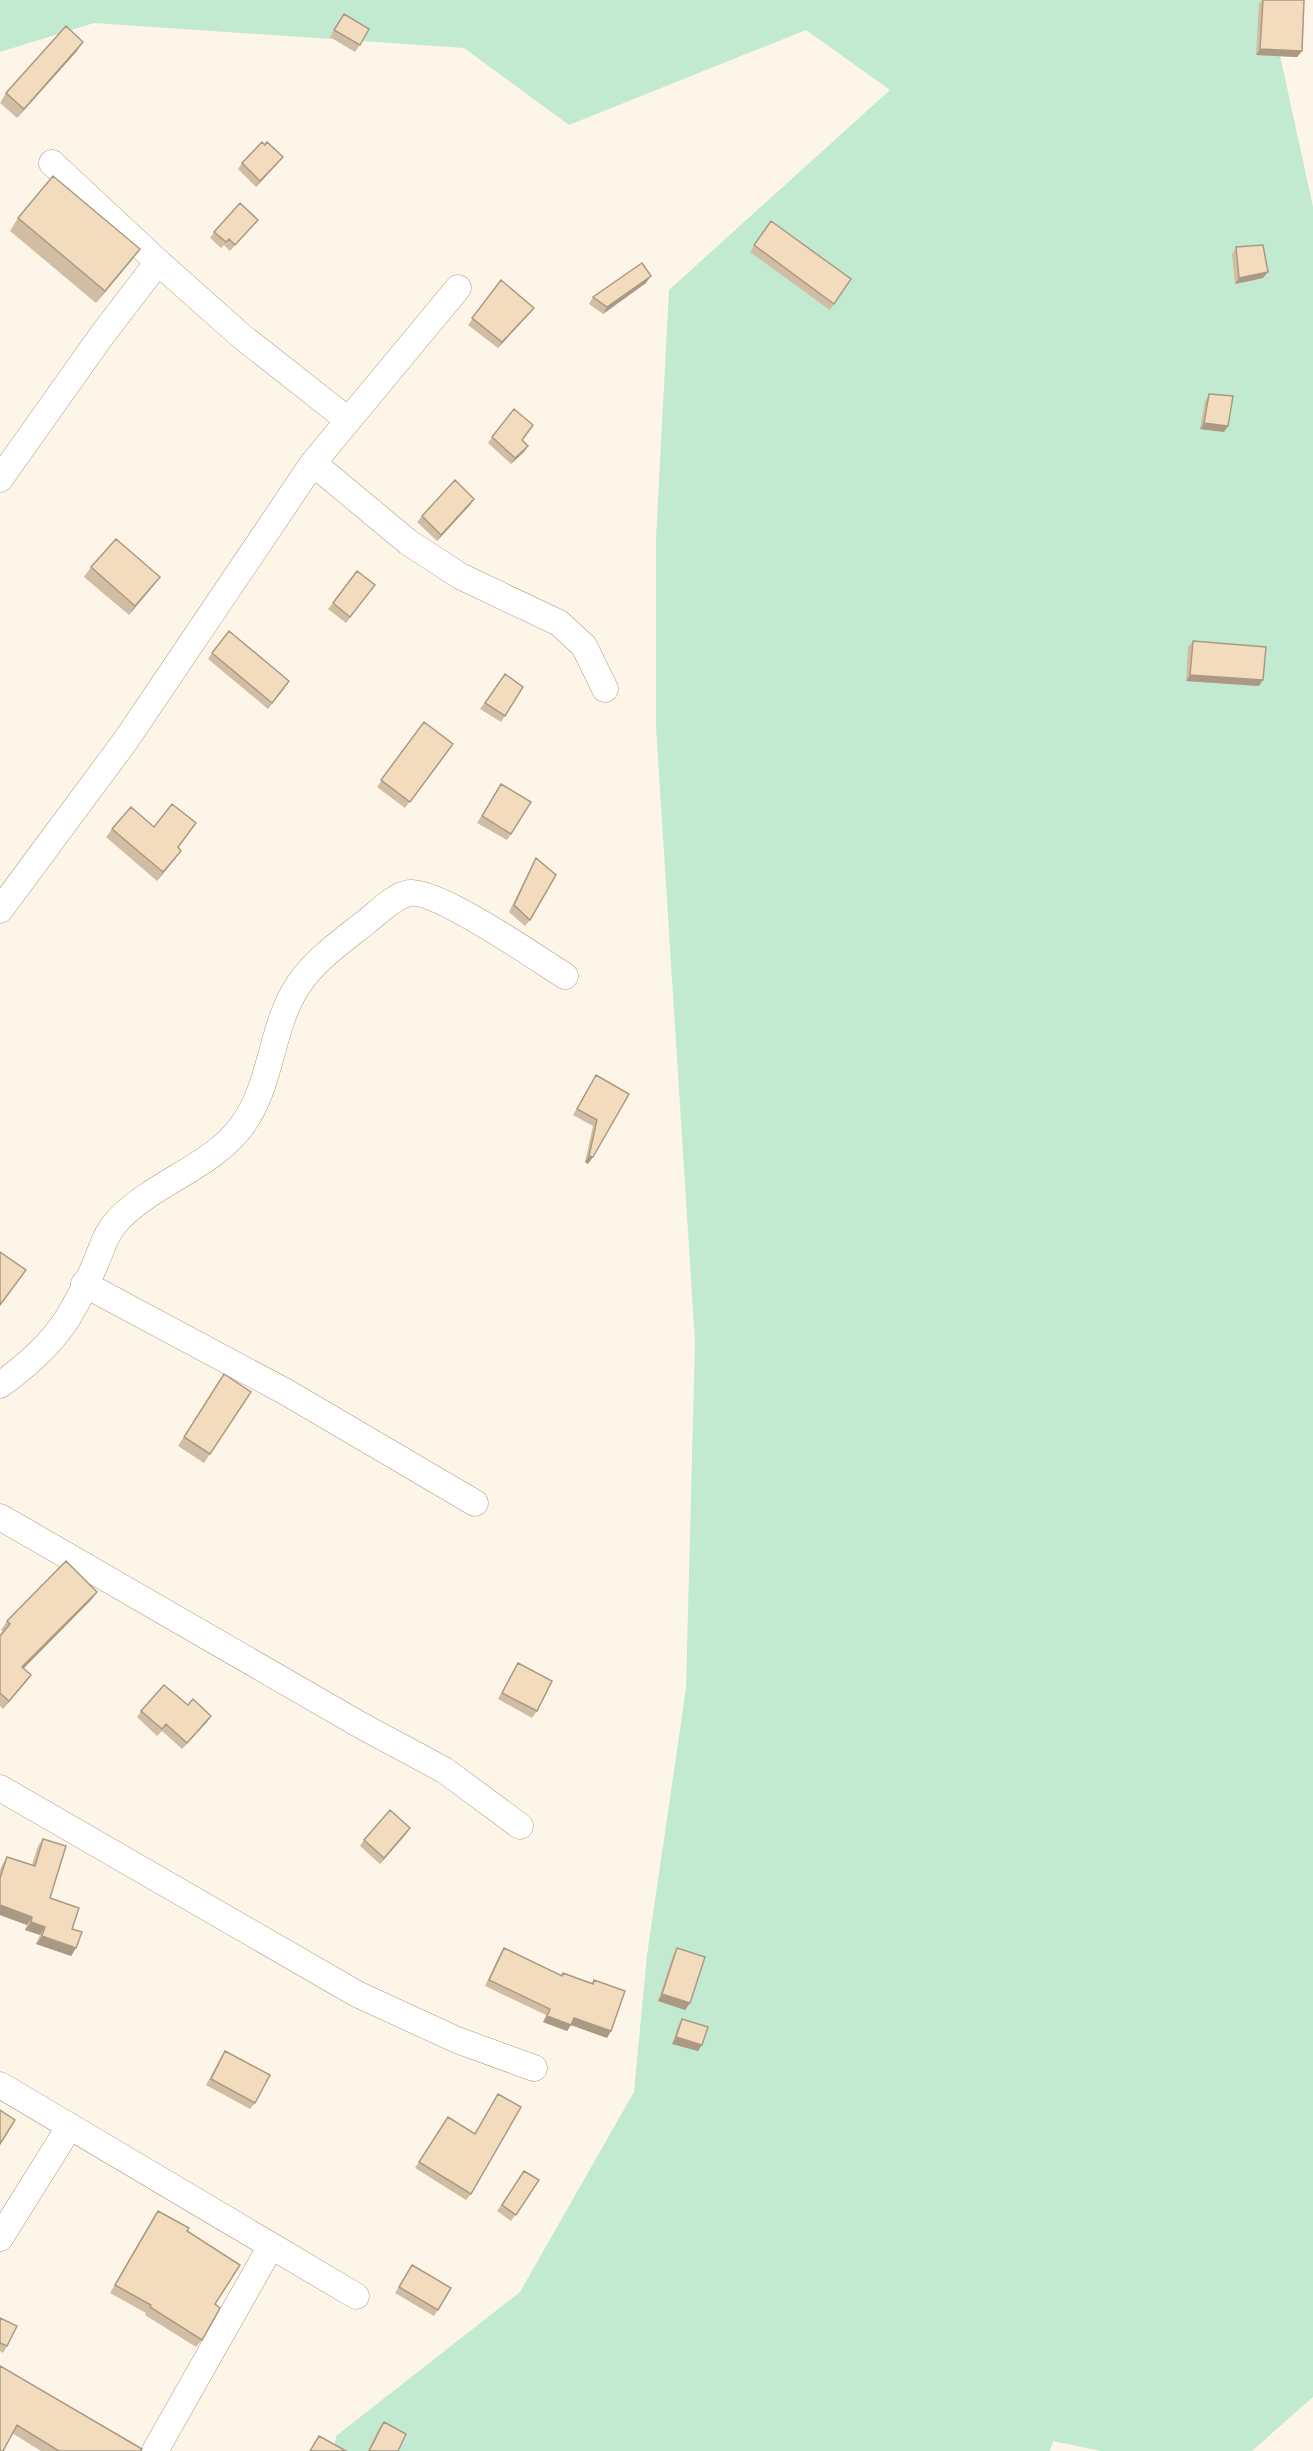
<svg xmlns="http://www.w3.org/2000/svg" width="1313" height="2451" font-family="'Roboto Condensed',sans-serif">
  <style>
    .green { fill: #c1ead0 }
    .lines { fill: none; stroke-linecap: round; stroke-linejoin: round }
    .minor-casing { stroke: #af997c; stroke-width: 27 }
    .minor { stroke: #fff; stroke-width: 26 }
    .wall { fill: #d1bda3 }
    .shaded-wall { fill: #aa9a84 }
    .building { fill: #f3dcbd; stroke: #aa9a84; stroke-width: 1.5 }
  </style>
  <rect width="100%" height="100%" fill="#fef5e9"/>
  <!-- green -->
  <path class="green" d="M0,0H1268L1313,207V2397L1252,2451H1101L1053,2441L1050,2451H334L336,2436L520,2292L634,2092L647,1955L686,1689L695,1342L656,727V539L669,290L890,90L806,30L569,125L464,48L94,23L0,52Z"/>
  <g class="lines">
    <defs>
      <path id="minor" d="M158,262L240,335L348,420
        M313,463L408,542L460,576L559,623L584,646L605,689
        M0,479L102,335L158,262L52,163
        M0,910L126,740L313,463L458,288
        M84,1284L286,1392L475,1503
        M0,1385C28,1365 58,1338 74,1307C82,1293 90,1277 96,1262C103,1246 106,1232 119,1219C155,1182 211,1167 241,1127C273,1085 270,1026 299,984C316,959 342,941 366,922C378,913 394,895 410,893C437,889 538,959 565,976
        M0,1517L362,1726L444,1770L520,1826
        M0,1788L357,1994L457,2040L534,2068
        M0,2085L356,2296
        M0,2238L70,2126
        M155,2451L271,2246"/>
    </defs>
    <!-- minor casing -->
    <use href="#minor" class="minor-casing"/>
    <!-- minor -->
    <use href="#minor" class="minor"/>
  </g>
  <!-- wall -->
  <path class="wall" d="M1262,0H1304L1302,51L1297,57L1256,55L1259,4Z
    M344,14L360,45L355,52L330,37Z
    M77,51L17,118L0,103L6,93Z
    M242,163H278L256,187L238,169Z
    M18,218L131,261L96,303L10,231Z
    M771,221L851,279L830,310L750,252Z
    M253,226L230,251L224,245L221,248L210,238L214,232Z
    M1236,247L1263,278L1235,284L1232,254Z
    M501,280L534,308L529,314L498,348L468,325Z
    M646,283L603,314L589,304L593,297Z
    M1209,394L1228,426L1224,432L1200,429L1205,401Z
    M492,437L522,440L524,452L511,464L488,443Z
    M474,499L470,505L437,541L417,522L422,516Z
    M91,567L153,586L129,615L84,577Z
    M375,585L346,623L328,609L333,603Z
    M1193,641L1259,686L1186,681L1188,647Z
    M212,653L285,688L268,709L208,659Z
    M505,674V716L501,722L480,709Z
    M424,722L453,744L405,808L377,787Z
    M501,784L511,834L507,840L477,823Z
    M196,823L178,848L181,851L157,881L106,837L112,829L154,827Z
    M536,858L530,920L525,926L509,912L532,865Z
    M596,1075L629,1094L588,1164L585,1162L593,1126L573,1115Z
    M218,1384L210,1454L204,1463L178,1446Z
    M97,1592L91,1600L24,1668L25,1683L3,1709L0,1706V1636L3,1632L1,1630L7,1621Z
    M518,1663L537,1711L532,1718L498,1699L514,1669Z
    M188,1705L211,1716L207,1722L182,1749L162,1731L157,1736L137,1717L141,1711Z
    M406,1834L380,1864L360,1846L364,1840Z
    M43,1839L50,1898L72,1929L76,1948L71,1956L36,1944L40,1935L25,1930L27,1925L0,1915V1870L2,1865L7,1857L32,1865L38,1846Z
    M504,1948L561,1976L563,1973L592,1983L594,1980L611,2031L607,2038L571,2025L567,2031L543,2022L546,2015L485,1986L500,1954Z
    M677,1948L690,2003L685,2010L658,2001L673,1955Z
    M682,2019L698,2051L672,2044L678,2026Z
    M225,2051L255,2103L250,2109L206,2085L221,2057Z
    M498,2094L471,2194L466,2200L415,2168L448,2117L474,2134Z
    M524,2171L539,2180L511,2221L497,2211Z
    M158,2211L187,2231L215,2304L202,2340L196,2347L145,2315L146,2313L110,2293L153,2218Z
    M412,2265L438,2310L434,2316L395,2293Z
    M0,2318L7,2346L3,2353L0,2351Z
    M0,2366L140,2451H41L12,2433Z
    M384,2422L398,2451H368L379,2428Z"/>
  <!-- shaded-wall -->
  <path class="shaded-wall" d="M83,42L77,51L17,118L24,109Z
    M1260,49L1302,51L1297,57L1256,55Z
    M283,157L278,163L256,187L260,181Z
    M140,249L131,261L96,303L105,291Z
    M1268,272L1263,278L1235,284L1239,278Z
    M651,276L646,283L603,314L607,307Z
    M534,308L529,314L498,348L502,342Z
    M1204,423L1228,426L1224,432L1200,429Z
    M528,446L524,452L511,464L515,458Z
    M474,499L470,505L437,541L441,535Z
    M160,577L153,586L129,615L135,606Z
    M1190,675L1263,680L1259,686L1186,681Z
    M181,851L175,859L157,881L163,872Z
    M589,1156L593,1157L588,1164L585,1162Z
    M97,1592L91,1600L16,1676L22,1667Z
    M31,1675L25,1683L3,1709L9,1701Z
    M211,1716L207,1722L182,1749L187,1743Z
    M410,1828L406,1834L380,1864L384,1858Z
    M0,1905L32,1917L27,1925L0,1915Z
    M31,1922L45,1927L40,1935L25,1930Z
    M42,1936L76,1948L71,1956L36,1944Z
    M662,1994L690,2003L685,2010L658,2001Z
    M547,2016L574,2018L611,2031L607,2038L571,2025L567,2031L543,2022Z
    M676,2037L702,2045L698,2051L672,2044Z"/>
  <!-- building -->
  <path class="building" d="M1263,0H1304L1302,51L1260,49Z
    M344,14L369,29L360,45L334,30Z
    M66,26L83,42L24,109L6,93Z
    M262,142L265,145L267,142L283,157L260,181L242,163Z
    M53,176L140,249L105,291L18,218Z
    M240,203L258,220L235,245L229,239L226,242L214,232Z
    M771,221L851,279L834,304L754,245Z
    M1263,245L1268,272L1239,278L1236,247Z
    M642,263L651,276L607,307L593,297Z
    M501,280L534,308L502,342L472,318Z
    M1209,394L1233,396L1228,426L1204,423Z
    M514,409L533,425L522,440L528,446L515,458L492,437Z
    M455,480L474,499L441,535L422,516Z
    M116,539L160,577L135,606L91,567Z
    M357,571L375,585L350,617L333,603Z
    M229,631L289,681L272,703L212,653Z
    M1193,641L1266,647L1263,680L1190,675Z
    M505,674L523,687L505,716L485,703Z
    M424,722L453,744L410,802L381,780Z
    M501,784L531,802L511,834L482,816Z
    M172,804L196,823L178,847L181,851L163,872L112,829L131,807L154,827Z
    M536,858L556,875L530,920L514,905Z
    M596,1075L629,1094L593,1157L589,1156L597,1120L577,1109Z
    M0,1252L26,1270L0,1305Z
    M224,1374L251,1392L210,1454L184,1437Z
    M66,1561L97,1592L22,1667L31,1675L9,1701L0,1693V1636L10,1624L7,1621Z
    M518,1663L552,1681L537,1711L502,1693Z
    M164,1685L188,1705L193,1699L211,1716L187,1743L166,1724L162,1729L141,1711Z
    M390,1810L410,1828L384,1858L364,1840Z
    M43,1839L66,1846L50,1898L79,1908L72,1929L82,1932L76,1948L42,1936L45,1927L31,1922L32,1917L0,1905V1878L7,1857L35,1866Z
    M504,1948L562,1976L563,1973L593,1984L594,1980L625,1991L611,2031L574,2018L571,2025L547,2016L550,2009L489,1980Z
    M677,1948L705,1957L690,2003L662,1994Z
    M682,2019L708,2027L702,2045L676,2037Z
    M225,2051L270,2075L255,2103L211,2079Z
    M498,2094L521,2107L471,2194L419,2162L448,2117L475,2134Z
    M0,2110L15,2120L0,2144Z
    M524,2171L539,2180L516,2215L502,2205Z
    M158,2211L189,2228L187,2231L240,2265L215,2304L220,2308L202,2340L150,2307L151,2305L115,2285Z
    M412,2265L451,2288L438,2310L399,2287Z
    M0,2318L17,2326L7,2346L0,2343Z
    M0,2366L142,2449L140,2451H59L17,2425L3,2451H0Z
    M384,2422L406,2434L398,2451H369Z
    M319,2436L346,2451H310Z"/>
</svg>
